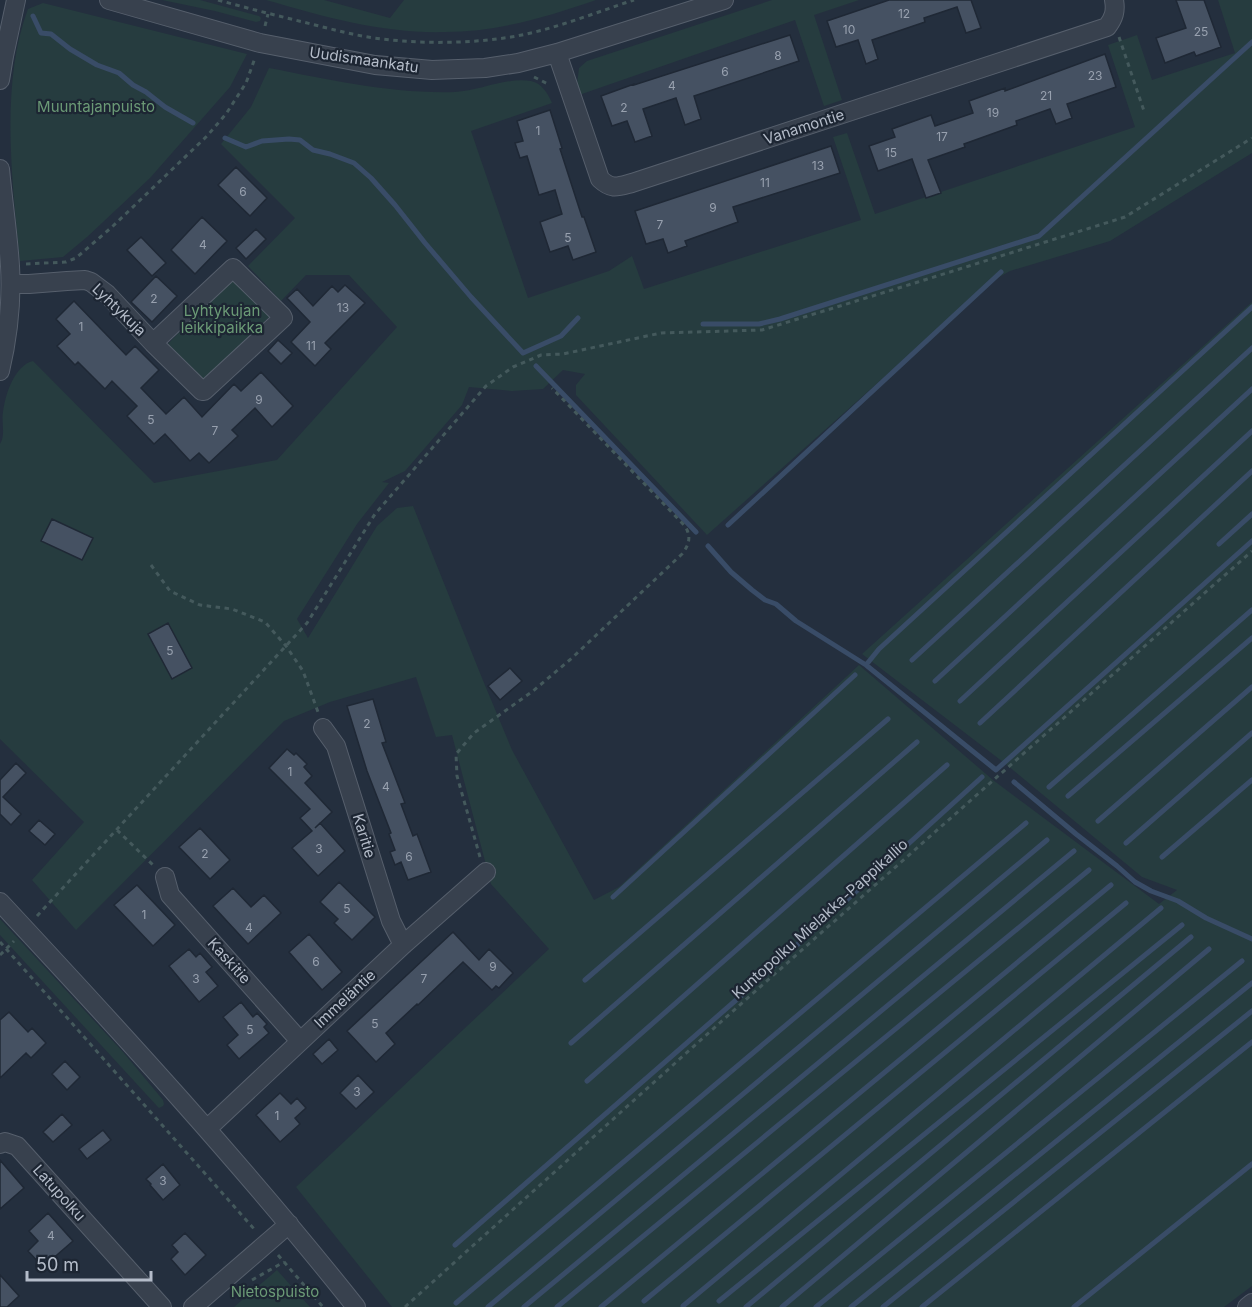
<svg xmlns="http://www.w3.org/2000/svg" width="1252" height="1307" font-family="Inter,sans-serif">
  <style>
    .green { fill: #263c3f }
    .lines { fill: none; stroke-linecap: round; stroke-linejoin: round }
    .stream { stroke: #394c67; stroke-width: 5 }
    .building { fill: #455162; stroke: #1f2835; stroke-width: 1.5 }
    .minor-casing { stroke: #565f6c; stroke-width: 20 }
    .path { stroke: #44595c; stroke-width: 3; stroke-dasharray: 4.5 4.5; stroke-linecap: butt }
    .minor { stroke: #38414e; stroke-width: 18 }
    .labels { text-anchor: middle; stroke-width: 4.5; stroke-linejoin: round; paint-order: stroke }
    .number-label { font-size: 12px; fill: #98a1af }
    .street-label { font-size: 15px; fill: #b4bcc9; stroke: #1d2633 }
    .park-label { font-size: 15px; fill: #6b9a76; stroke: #1d2633 }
  </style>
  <rect width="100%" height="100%" fill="#242f3e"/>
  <!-- green -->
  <path class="green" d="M162,0H200L259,16L261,18L260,21L256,22L215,11Z
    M266,0H324L390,18L404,0H596C547,17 497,32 445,32C415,33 384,29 354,23C324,17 295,8 266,0Z
    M772,0H859L814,15L842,100L824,106L795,20L579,95L577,84L579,68L587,61Z
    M1218,0H1252V153L1110,241L1010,271L992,281L707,535L576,395V385L585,374L563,370L543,389L512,391L469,387L462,405L405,471L382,482L389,483L357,524L297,619L308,638L377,526L397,508L413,506L482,678L512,750L594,900L619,887L859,665L993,780L1159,904L1177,890L1142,877L1007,765L862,654L1252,302V1286L1224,1307H392L296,1187L549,949L491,884L452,735L436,737L416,677L330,702L284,721L76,930L32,880L84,822L0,739V444C6,434 1,423 3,412C5,394 15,365 33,361L154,483L277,460L397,327L349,275H306L281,301L248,266L295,218L221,144L251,107L269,68C331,80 392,94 455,92C480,91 505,77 531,81C542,83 548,94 552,103L471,131L528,298L609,271L632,256L644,289L861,220L833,137L847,133L875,214L1135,127L1108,45L1137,35L1152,80L1235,53Z
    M43,3L247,54L230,87L150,178L87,237L63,257L20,261C12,182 0,83 28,9Z
    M232,279L270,316L204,382L166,346L227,282Z
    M0,919L123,1052L163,1100L164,1104L163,1106L159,1108L157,1106L0,935Z
    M277,1270L310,1307H234Z"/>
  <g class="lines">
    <!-- stream -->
    <path class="stream" d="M33,16L41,33L51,34L70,49L97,65L119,73L133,85L146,92L165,107L193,123
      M225,138L246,147L262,141L289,139L300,140L313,150L330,154L354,163L371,178L395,205L425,243L471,297L523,353L561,336L578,318
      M703,324H759L780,319L1039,236L1252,42
      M536,366L696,532
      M728,525L1001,272
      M1219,544L1252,514
      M708,546L731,572L752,590L765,600L776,604L796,621L866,665L996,770L1252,541
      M912,660L1252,348
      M866,665L879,649L1252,307
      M935,681L1252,389
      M960,701L1252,431
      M980,723L1252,471
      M1014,782L1076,834L1117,866L1135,882L1151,891L1178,901L1206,918L1252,939
      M1049,787L1252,610
      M1068,796L1252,638
      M1098,821L1252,687
      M1126,843L1252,733
      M1162,857L1252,780
      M613,897L855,675
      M585,980L888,719
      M571,1043L917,742
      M587,1081L947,765
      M455,1245L743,994L982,777
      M644,1301L1126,903
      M719,1301L1182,925
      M456,1303L1026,823
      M683,1306L1161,908
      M488,1307L1047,840
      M524,1307L1074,851
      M557,1307L1089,870
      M601,1307L1111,885
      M746,1307L1191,937
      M782,1307L1209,949
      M816,1307L1242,961
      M851,1307L1252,983
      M883,1307L1252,1011
      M922,1307L1252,1042
      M1074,1307L1252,1164"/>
  </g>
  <!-- building -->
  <path class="building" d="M889,0H971L981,28L966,33L957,7L924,18L925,22L872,40L878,59L866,64L858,40L836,47L827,21Z
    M1176,0H1204L1221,47L1196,56L1194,52L1165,63L1156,38L1186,28Z
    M790,35L799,61L694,96L701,119L685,125L676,98L643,109L652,136L635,142L627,121L612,126L601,96L634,84V85Z
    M1105,54L1116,87L1067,104L1072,118L1056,124L1050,109L1016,121L1017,125L964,144L965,147L928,160L941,193L926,198L912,159L878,171L869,146L895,137L892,129L931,115L935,126L973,113L969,101L1005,88V91Z
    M550,110L562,148L560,149L582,217H584L596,252L573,260L568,246L550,252L540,222L562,214L555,190L539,195L527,156L520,158L515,143L523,141L517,121Z
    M831,146L840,173L733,207L738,222L685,241L687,246L668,253L663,239L646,244L635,211Z
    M236,167L267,198L250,216L218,185Z
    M202,217L227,241L195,274L171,250Z
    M256,229L266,239L246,259L236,248Z
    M141,237L166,263L152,276L127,250Z
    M156,276L177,296L152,322L131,302Z
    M345,285L365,303L325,343L331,349L315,366L291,342L310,322L287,298L297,289L313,306L332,286L338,292Z
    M74,301L126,355L135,346L159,370L141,388L166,414L184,397L202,417L234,384L241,391L261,372L293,406L272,427L255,408L232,430L238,436L209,463L199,453L190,461L165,434L154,444L127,416L137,406L112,381L105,389L78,362L75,365L57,346L70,334L56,319Z
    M278,340L292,353L281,364L268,351Z
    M52,519L93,538L82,560L41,541Z
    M168,623L192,668L172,679L148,634Z
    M510,668L522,681L500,700L488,686Z
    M373,699L386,742L382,743L405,803L401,804L413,836L417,834L431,872L408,880L401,862L395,865L390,852L395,850L389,834L391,833L367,771L347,706Z
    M287,749L294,755L296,753L307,764L304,767L312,776L305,783L332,812L315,828L320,823L345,851L318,876L292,848L312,831L300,818L310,809L269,768Z
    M16,763L26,773L3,797L21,814L11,825L0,814V780Z
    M39,820L55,834L45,845L29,831Z
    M200,828L230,860L210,879L179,847Z
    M339,882L375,917L352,940L334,923L338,919L320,902Z
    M137,885L175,925L153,946L114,905Z
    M233,888L251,907L264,895L281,913L248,944L213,906Z
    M453,932L479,960L489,949L513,973L499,988L496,986L492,990L463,962L418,1005L417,1004L386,1033L395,1044L376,1062L347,1031Z
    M309,934L342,972L322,990L289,952Z
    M189,949L196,957L200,953L212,967L206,972L218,986L199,1002L169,966Z
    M241,1002L253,1017L257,1013L267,1024L264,1027L269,1033L239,1059L227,1045L238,1035L223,1017Z
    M9,1012L28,1032L32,1028L46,1043L31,1058L26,1053L0,1078V1020Z
    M329,1039L338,1050L322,1064L313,1054Z
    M65,1061L80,1077L67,1090L52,1074Z
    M358,1075L374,1092L356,1109L340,1093Z
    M280,1093L291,1104L297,1098L306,1108L295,1118L300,1124L280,1142L256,1115Z
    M62,1114L72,1125L53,1142L43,1132Z
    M103,1130L111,1140L87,1159L79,1149Z
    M0,1160L24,1188L0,1209Z
    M163,1164L180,1185L163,1200L150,1185L151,1184L146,1179Z
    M48,1213L73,1241L43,1267L28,1251L38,1241L29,1231Z
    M185,1233L206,1255L185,1275L171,1259L178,1252L172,1245Z
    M0,1275L19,1296L7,1307H0Z"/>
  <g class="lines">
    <defs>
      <path id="minor" d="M109,0L260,43L375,65L432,70L485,68L518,63L557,53L724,0
        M557,53L600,179C612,190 617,187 632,183L1107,27C1114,18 1116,11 1114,0
        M0,80L4,56L16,0
        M0,169C3,201 8,234 10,266C12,301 8,337 0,371
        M11,284H29L67,281L85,280L91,282L107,294L153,343L202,391H204L283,318L282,316L233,268L153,343
        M323,728L336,746L391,921L403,945
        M165,877L170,895L300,1041
        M0,902C122,1033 244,1166 356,1307
        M207,1129L403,945L486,872
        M0,1144L5,1142L17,1146L162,1307
        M193,1307L289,1224
        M1247,1307L1252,1303"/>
    </defs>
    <!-- minor casing -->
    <use href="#minor" class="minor-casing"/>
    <!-- path -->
    <path class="path" d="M218,0C250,9 283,17 315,25C335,30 354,35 374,38C419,44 466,44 511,37C553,30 594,13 634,0
      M265,26L268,14
      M1119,37L1144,111
      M534,77L550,85
      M26,264L66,262L76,258L112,227L207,136L226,114L246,83L255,58
      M151,565L170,591L200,605L232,609L265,622L286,646L303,671L318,712
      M117,830L153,865
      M480,857L457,776L456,754L474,733L533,691L572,658L682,554C690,544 691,536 685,526L552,388
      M37,916L307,623L375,514L486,386L513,367L541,355L563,354L661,333L762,330L918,282L1125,217L1252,138
      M0,942L255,1230
      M0,955L14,941
      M278,1255L323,1307
      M252,1280L284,1262
      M405,1307L724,1019L1252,551"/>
    <!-- minor -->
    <use href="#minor" class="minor"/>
  </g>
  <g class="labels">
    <!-- number labels -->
    <g class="number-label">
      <text x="904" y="18">12</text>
      <text x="849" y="34">10</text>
      <text x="1201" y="36">25</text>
      <text x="778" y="60">8</text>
      <text x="725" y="76">6</text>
      <text x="1095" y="80">23</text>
      <text x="672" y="90">4</text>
      <text x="1046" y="100">21</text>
      <text x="624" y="112">2</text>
      <text x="993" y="117">19</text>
      <text x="538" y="135">1</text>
      <text x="942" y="141">17</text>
      <text x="891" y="157">15</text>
      <text x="818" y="170">13</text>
      <text x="765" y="187">11</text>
      <text x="243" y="196">6</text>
      <text x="713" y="212">9</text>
      <text x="660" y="229">7</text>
      <text x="568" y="242">5</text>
      <text x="203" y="249">4</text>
      <text x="154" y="303">2</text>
      <text x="343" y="312">13</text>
      <text x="81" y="331">1</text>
      <text x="311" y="350">11</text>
      <text x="259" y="404">9</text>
      <text x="151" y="424">5</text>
      <text x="215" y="435">7</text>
      <text x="170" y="655">5</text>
      <text x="367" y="728">2</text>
      <text x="290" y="776">1</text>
      <text x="386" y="791">4</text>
      <text x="319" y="853">3</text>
      <text x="205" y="858">2</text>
      <text x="409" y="861">6</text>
      <text x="347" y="913">5</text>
      <text x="144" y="919">1</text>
      <text x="249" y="932">4</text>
      <text x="316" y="966">6</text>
      <text x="493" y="971">9</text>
      <text x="196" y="983">3</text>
      <text x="424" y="983">7</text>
      <text x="375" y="1028">5</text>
      <text x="250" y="1034">5</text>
      <text x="357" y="1096">3</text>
      <text x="277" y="1120">1</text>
      <text x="163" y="1185">3</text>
      <text x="51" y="1240">4</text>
    </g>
    <!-- street labels -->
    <g class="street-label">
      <text transform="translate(364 60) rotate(8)" y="5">Uudismaankatu</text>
      <text transform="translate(804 127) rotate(-18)" y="5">Vanamontie</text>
      <text transform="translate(119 310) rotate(44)" y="5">Lyhtykuja</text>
      <text transform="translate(364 836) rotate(73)" y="5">Karitie</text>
      <text transform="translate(820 919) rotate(-42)" y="5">Kuntopolku Mielakka-Pappikallio</text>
      <text transform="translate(229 961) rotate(48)" y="5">Kaskitie</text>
      <text transform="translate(345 999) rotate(-43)" y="5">Immeläntie</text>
      <text transform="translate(59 1193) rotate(48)" y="5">Latupolku</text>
    </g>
    <!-- park labels -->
    <g class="park-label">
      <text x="96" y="112">Muuntajanpuisto</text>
      <text x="222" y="316">Lyhtykujan<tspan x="222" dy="17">leikkipaikka</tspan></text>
      <text x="275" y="1297">Nietospuisto</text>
    </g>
  </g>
  <!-- scale -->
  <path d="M27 1271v9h124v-9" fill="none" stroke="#b4bcc9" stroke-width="3"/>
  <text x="36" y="1271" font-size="18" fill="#b4bcc9" stroke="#1d2633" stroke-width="4.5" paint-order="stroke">50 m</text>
</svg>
